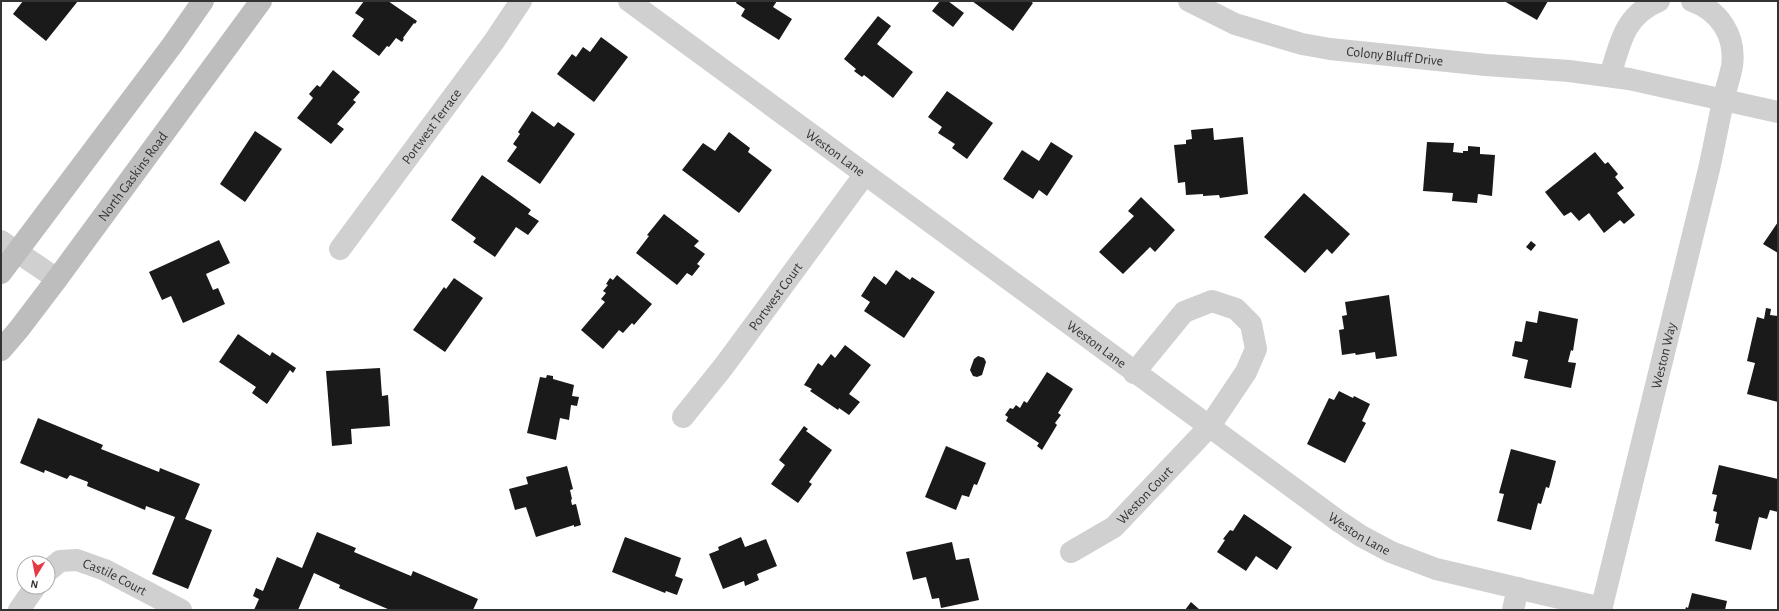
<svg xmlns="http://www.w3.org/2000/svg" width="1779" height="611" font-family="'Alegreya Sans',sans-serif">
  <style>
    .building { fill: #1a1a1a }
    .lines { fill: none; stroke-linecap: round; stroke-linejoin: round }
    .minor { stroke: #d0d0d0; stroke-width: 22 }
    .tertiary { stroke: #d0d0d0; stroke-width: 22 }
    .secondary { stroke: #bdbdbd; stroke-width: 22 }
    .labels { text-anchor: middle; stroke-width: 4; stroke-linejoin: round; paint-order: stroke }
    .street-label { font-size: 14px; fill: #333; stroke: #fff }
  </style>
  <rect width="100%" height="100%" fill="#fff"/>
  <!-- building -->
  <path class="building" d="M23,1H78L46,41L13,14Z
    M364,1H388L417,21L415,24L414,23L403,38L404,39L402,42L396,38L389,47L387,46L379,56L352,36L364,19L355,13Z
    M737,1H777L773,7L792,19L779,40L741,16L745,9L736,3Z
    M940,1H948L964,13L953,27L932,11Z
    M972,1H1030L1033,3L1013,31Z
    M1504,1H1548L1537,20Z
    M878,16L891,26L877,44L913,72L893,98L864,75L862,77L854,71L856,69L844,59Z
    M601,37L628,57L594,102L557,74L572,54L576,57L583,47L590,52Z
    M333,70L360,92L353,100L356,102L337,124L344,129L331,144L297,118L313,98L309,94L317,85L320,87Z
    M947,91L993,123L967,159L952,148L955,144L938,133L942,127L928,117Z
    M532,111L554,127L558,122L575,134L540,184L507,161L517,147L513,144L520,134L518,132Z
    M1213,128L1214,140L1243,137L1248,194L1220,198L1219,195L1203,196V194L1186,195L1185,182L1178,183L1174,145L1186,144V140L1192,139L1191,130Z
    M255,131L282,149L245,202L220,184Z
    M729,132L750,148L748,152L772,170L739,213L682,170L703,143L715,151Z
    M1051,142L1073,156L1047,196L1039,190L1033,199L1003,179L1022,150L1039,161Z
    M1427,142L1454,143L1453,152L1463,153V151H1468V146L1480,147V154L1495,155L1492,196L1478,194L1477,203L1452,201L1453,193L1423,191Z
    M1595,152L1605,164L1608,162L1618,174L1615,177L1624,188L1617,193L1635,215L1624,224L1620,220L1604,233L1589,213L1579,221L1571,212L1564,216L1545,192Z
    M482,175L531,210L528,214L539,221L528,235L516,227L495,257L473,242L476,238L451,220Z
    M1304,193L1350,234L1332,254L1327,249L1305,273L1264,237Z
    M1141,197L1175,230L1155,252L1150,247L1123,274L1099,252L1134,216L1128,211Z
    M664,214L699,241L694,246L705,254L697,264L700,266L692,276L687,273L677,285L636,253L649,236L647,235Z
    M1778,222V253L1763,244Z
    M219,240L230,263L206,274L213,290L218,288L225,304L183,323L171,296L162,300L149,272Z
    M1531,241L1536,245L1531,251L1526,247Z
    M896,270L910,280L912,277L935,292L904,338L864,311L870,302L861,296L874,276L886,285Z
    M617,275L652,304L634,325L632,323L623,333L619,330L603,349L581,330L605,302L601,299L606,293L603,291L608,285L606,284L610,278L613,280Z
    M454,278L483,298L445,352L413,330L444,287L446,289Z
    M1389,295L1397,356L1376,359L1375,352L1356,355L1355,353L1342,355L1339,330L1344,329L1342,316L1347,315L1345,302Z
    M1766,308L1771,309L1770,315L1778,316V402L1747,394L1755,363L1747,361L1757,317L1764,319Z
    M1539,311L1578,319L1573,351L1571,350L1568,362L1576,363L1571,388L1524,378L1528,360L1512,356L1515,341L1522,342L1526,321L1537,323Z
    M238,334L270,356L272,352L296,368L293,373L290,370L267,404L252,393L256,387L219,362Z
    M845,345L871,365L849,394L860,402L849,415L839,408L838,410L810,391L812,389L804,385L818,363L822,366L831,354L835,358Z
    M978,356L984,358L986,362L982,375L977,377L973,376L970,370L974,359Z
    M380,368L382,396L388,395L390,426L351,429L352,444L332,446L326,371Z
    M1047,372L1073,389L1058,413L1061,415L1055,423L1057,425L1042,450L1037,446L1039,443L1006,421L1008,417L1005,415L1010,408L1013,409L1016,405L1020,408L1024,401L1027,403Z
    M547,375L553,376V379L574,385L572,396L579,397L577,406L571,405L569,420L560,418L556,440L527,433L540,377L546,378Z
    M1339,391L1353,398L1354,396L1370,404L1362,421L1366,423L1345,463L1307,444L1329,398L1334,400Z
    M38,418L103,445L101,449L159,472L160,468L200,484L185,519L212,530L188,589L152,574L175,517L146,506L145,510L87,486L88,482L70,475L67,479L45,470L44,473L20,463Z
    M804,426L808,429L806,431L832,450L809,482L812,484L798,503L771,484L785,465L779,460Z
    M946,446L986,463L977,485L974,484L969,497L962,495L956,510L925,497Z
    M1511,449L1556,461L1549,488L1546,487L1541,504L1538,503L1531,530L1497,521L1504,494L1499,493Z
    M1719,465L1778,479V512L1770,510L1767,519L1759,517L1751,550L1715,541L1719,524L1715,523L1717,512L1713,511L1717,495L1712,494Z
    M567,466L573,489L570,490L572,499L571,500L572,505L576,504L581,525L574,527V525L536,537L526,507L515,510L509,489L528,484L526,477Z
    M1244,514L1292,547L1277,570L1256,556L1246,571L1217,552L1225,540L1223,539L1230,530L1233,531Z
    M317,532L356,548L354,552L411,576L413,571L478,599L473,610H390L339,588L340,585L314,573L298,610H254L259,599L253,596L256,588L263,591L277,557L302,568Z
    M625,537L681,558L675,576L683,579L677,595L666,591L665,593L612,572Z
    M741,537L745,547L766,539L777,566L757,574L759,580L745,586L744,581L723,589L709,554L719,550L718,547Z
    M952,542L956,560L969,558L979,600L941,608L939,598L932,599L926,577L913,580L906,552Z
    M1692,593L1727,601L1725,610H1685L1686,607L1688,608Z
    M1191,602L1200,610H1185Z"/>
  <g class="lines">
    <!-- minor -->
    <g class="minor">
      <path id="s1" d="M629,1L1337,520L1361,536L1391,552L1436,569L1602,608"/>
      <path id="s2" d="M1189,1L1235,24L1302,44L1330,49L1486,65L1569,71L1629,79L1778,112"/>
      <path d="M1610,76C1620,44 1624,15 1659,1"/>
      <path id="s3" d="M340,249L495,40L521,1"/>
      <path id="s4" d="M683,417L724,366L865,174"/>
      <path id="s5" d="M1071,552L1114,527L1209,427L1246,372L1256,349L1251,324L1236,309L1212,301L1184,312L1134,373"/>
      <path id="s6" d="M48,571L60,561L77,560L105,570L181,610"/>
      <path d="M19,610L35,587"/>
      <path d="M1513,610L1518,588"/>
      <path id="s7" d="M1601,610L1709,169C1714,147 1718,124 1723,102C1725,90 1730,78 1732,66C1736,36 1720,11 1692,1"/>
    </g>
    <!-- tertiary -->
    <path class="tertiary" d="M1,241L57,279"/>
    <!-- secondary -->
    <g class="secondary">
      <path d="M1,273L173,44L203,1"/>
      <path id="s8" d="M1,350L19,329L57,279L261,1"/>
    </g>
  </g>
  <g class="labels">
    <!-- street labels -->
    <g class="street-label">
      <text dy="5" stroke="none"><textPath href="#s2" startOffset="215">Colony Bluff Drive</textPath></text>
      <text dy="5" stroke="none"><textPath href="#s3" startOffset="153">Portwest Terrace</textPath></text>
      <text dy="5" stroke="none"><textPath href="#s1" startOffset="256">Weston Lane</textPath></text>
      <text dy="5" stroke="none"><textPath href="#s8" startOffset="218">North Gaskins Road</textPath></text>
      <text dy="5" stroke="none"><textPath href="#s4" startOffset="152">Portwest Court</textPath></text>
      <text dy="5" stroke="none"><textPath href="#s1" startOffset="580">Weston Lane</textPath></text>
      <text dy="5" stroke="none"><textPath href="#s7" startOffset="262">Weston Way</textPath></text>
      <text dy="5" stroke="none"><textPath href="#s5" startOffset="94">Weston Court</textPath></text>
      <text dy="5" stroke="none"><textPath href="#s1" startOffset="904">Weston Lane</textPath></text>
      <text dy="5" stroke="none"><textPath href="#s6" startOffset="74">Castile Court</textPath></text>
    </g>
  </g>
  <!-- border -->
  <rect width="1779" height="611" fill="none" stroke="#333333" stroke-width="4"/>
  <!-- north arrow -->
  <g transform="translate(36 575) rotate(190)"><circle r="19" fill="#ffffff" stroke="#adadad"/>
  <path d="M0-3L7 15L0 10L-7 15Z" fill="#e63946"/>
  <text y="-6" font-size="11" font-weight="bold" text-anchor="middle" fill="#333333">N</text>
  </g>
</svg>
